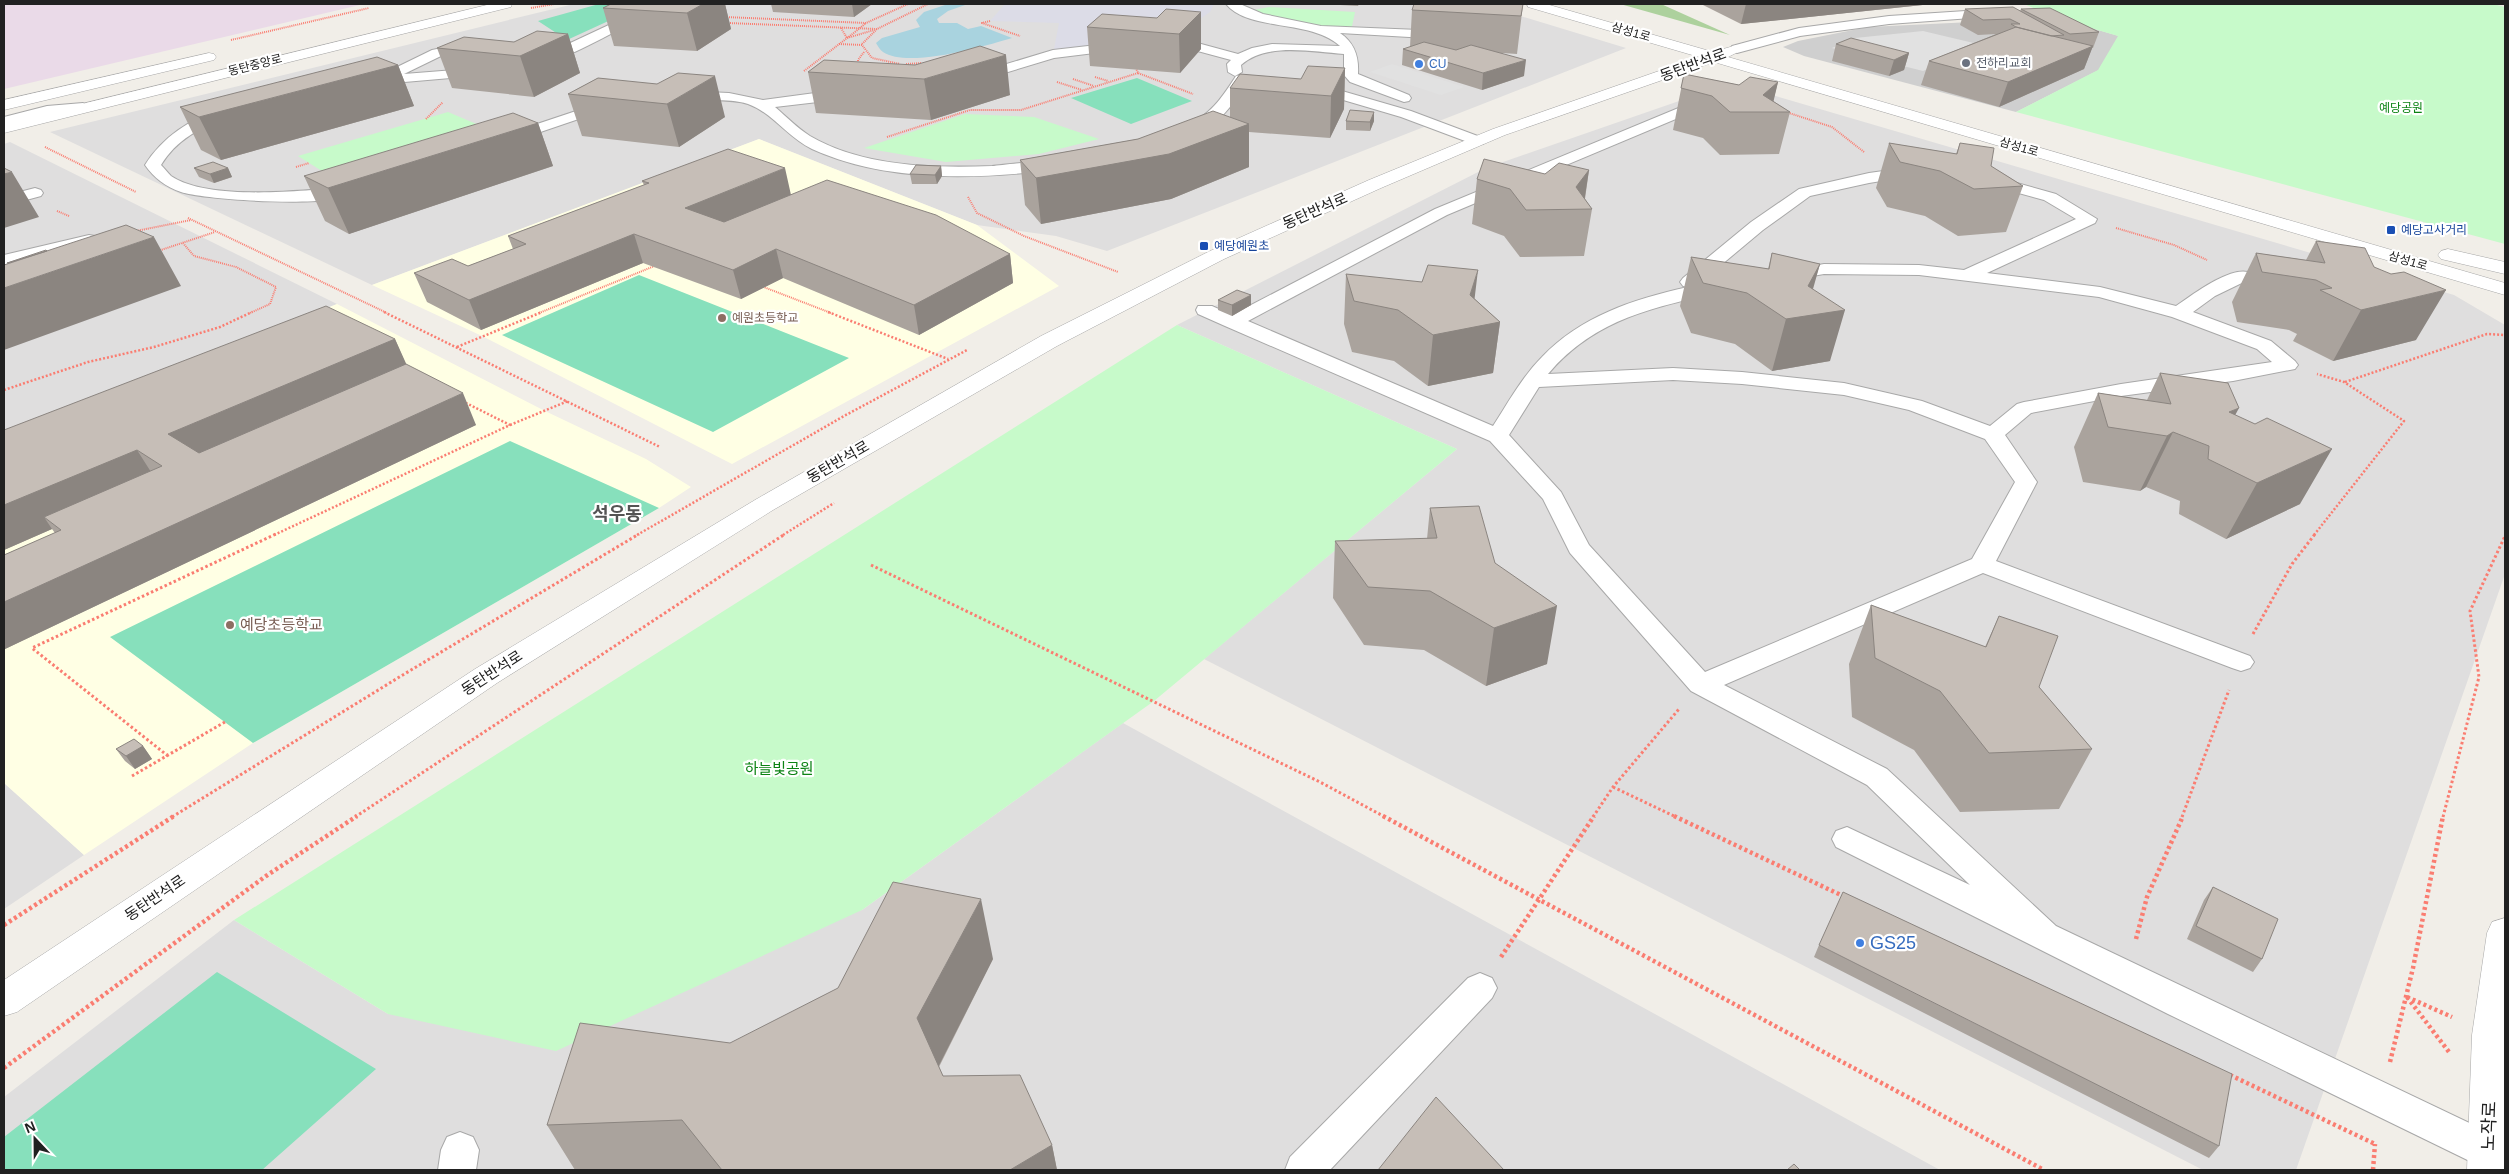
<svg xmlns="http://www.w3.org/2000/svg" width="2509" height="1174" font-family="Helvetica,'Noto Sans KR',sans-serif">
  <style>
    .residential { fill: #dfdede }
    .industrial { fill: #eadae8 }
    .education { fill: #ffffe4 }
    .religious { fill: #cfcfcf }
    .forest { fill: #add19d }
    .park { fill: #c7faca }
    .pitch { fill: #87e0bc }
    .parking { fill: #e1e1e1 }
    .plaza { fill: #dcdce7 }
    .water { fill: #a9d3df }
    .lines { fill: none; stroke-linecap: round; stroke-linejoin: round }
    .service-casing { stroke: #a8a8a8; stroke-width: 2 }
    .tertiary-casing { stroke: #a8a8a8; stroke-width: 1 }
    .path-far3 { stroke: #fa7d71; stroke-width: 2; stroke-dasharray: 1 1; stroke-linecap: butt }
    .path-far2 { stroke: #fa7d71; stroke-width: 2.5; stroke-dasharray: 2 2; stroke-linecap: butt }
    .path-far1 { stroke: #fa7d71; stroke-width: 3; stroke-dasharray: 2.5 2.5; stroke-linecap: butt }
    .path { stroke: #fa7d71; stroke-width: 4.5; stroke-dasharray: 3 3; stroke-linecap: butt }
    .service { fill: #fff; fill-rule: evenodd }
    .tertiary { fill: #fff; fill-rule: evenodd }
    .path-bridge { stroke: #fa7d71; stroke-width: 2; stroke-dasharray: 1 1; stroke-linecap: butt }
    .wall { fill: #aaa39d }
    .shaded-wall { fill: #8b8580 }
    .building { fill: #c6beb7; stroke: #8b8580 }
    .worship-dot { fill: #6b7280; stroke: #fff; stroke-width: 2 }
    .shop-dot { fill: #3f7fe0; stroke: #fff; stroke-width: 2 }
    .transit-dot { fill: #1a4fb4; stroke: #fff; stroke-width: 2 }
    .education-dot { fill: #8d6e63; stroke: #fff; stroke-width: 2 }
    .labels { text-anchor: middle; stroke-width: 4.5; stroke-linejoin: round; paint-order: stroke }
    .far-street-label { font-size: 12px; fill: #212121; stroke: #fff }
    .far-worship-label { font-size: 12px; fill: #5b616d; stroke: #fff; text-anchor: start }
    .far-shop-label { font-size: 12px; fill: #366cbe; stroke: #fff; text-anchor: start }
    .far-park-label { font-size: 12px; fill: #0c8314; stroke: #fff }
    .far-transit-label { font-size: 12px; fill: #164399; stroke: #fff; text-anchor: start }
    .far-education-label { font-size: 12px; fill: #785e54; stroke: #fff; text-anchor: start }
    .street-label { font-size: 15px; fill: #212121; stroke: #fff }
    .education-label { font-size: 15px; fill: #785e54; stroke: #fff; text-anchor: start }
    .park-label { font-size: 15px; fill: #0c8314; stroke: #fff }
    .quarter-label { font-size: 18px; font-weight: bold; fill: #545454; stroke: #fff }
    .near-shop-label { font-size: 18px; fill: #366cbe; stroke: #fff; text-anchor: start }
    .near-street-label { font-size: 18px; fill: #212121; stroke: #fff }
  </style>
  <rect width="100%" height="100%" fill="#f1eee8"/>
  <!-- residential -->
  <path class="residential" d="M574,4H1481L1626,48L1107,251L1056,236L977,225L759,139L372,285L50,132Z
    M1731,83L2454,295L2505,325V574L2296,1170H2203L1204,659L1457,449L1177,325L1486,168Z
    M10,142L337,304L4,436V144Z
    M1123,723L1940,1170H4V1097L234,920L388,1014L862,910Z
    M4,783L84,855L4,909Z"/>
  <!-- industrial -->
  <path class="industrial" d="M4,4H364L4,89Z"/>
  <!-- education -->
  <path class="education" d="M759,139L977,225L1059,286L732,464L482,336L372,285Z
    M337,304L545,411L646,459L691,487L659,508L253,743L84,855L4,783V436Z"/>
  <!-- religious -->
  <path class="religious" d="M2057,18L2119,36L2099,70L2016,112L1804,56L1783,47L1798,41L1868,27Z"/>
  <!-- forest -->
  <path class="forest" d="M1620,4H1661L1730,35Z"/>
  <!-- park -->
  <path class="park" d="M2024,4H2493L2505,7V244L2016,112L2098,70L2118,36L2057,18Z
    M1269,7L1355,12L1351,31L1315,29L1244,12Z
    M448,112L493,131L333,178L298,156Z
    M965,114L1034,117L1099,139L1039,154L946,162L864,148Z
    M1177,325L1457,449L1154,701L862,910L556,1051L388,1014L234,920Z"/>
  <!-- pitch -->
  <path class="pitch" d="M599,4H652L628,12L567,40L538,21Z
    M1137,78L1192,101L1131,124L1071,98Z
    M639,275L849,358L713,432L502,335Z
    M510,441L659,508L253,743L110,637Z
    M217,972L376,1069L262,1170H4V1137Z"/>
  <!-- parking -->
  <path class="parking" d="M1923,31L1982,45L1923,71L1832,48L1855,38Z
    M1392,64L1464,87L1441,95L1370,72Z"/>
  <!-- plaza -->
  <path class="plaza" d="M1005,4H1214L1210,12L1193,24L1179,42L1053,54L1059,23L990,21Z"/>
  <!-- water -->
  <path class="water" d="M948,4H968L948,11L937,19L939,23H957L968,29L981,26L1012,38C985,46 908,69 883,52C880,50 878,46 876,43L882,38L920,27L916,20L924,12Z"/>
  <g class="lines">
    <defs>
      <path id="service" d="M675,4H693L691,6C673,11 653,15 635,22C615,30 555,67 536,63L534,60L628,16Z
        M1226,4H1240L1263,14L1321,26L1444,31L1450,35L1444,39L1340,33C1355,43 1359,57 1358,74L1409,95L1411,98L1409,101L1404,102L1350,82L1344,75V54C1312,52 1267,42 1241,65L1242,72L1235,76L1228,72L1227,64L1231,60L1179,46L1168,47L1162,43L1164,40L1179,38L1238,54L1252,48L1272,44L1340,46C1311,19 1249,32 1226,4Z
        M1981,10L1985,11V17L1889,24L1800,36L1737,53L1731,49L1732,46L1799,28L1889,16Z
        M471,42L477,46L475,49L441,56L404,74L480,68L487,72L485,75L370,85L363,81L370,77L388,75L389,71L432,50Z
        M1123,42L1129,46L1127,49L1054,58L975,82L968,78L970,75L1053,50Z
        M1241,75L1248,79C1239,98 1209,140 1185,134L1183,131L1185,128C1211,113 1220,101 1236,76Z
        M1311,82L1411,111L1483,138L1485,141L1483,144H1473L1401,117L1306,89L1304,86Z
        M685,91L729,93L763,100L830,91L852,92L854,95L852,98L775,107C787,117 797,128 810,136C863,167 933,168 992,166C1005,165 1057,157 1063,165L1055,170C976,179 887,183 812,149C788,138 773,113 748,104C726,97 702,103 680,98L678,95L680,92Z
        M1708,99L1713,100L1715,103L1713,106L1702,108L1447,215L1248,321L1493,426C1508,403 1522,377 1542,357C1581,316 1634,299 1688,287L1683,286L1680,282L1683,278L1751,222L1799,189L1869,173L1912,167L1918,169L1920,172L1918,175L1869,183L1810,196L1763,230L1696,286L1717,282L1723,283L1726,287L1723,291C1655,308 1596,317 1548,374L1673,368L1742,372L1844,383L1922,401L1990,426L2017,404L2024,402L2121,384L2272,362L2257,349L2172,317L2099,297L1919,275L1824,274L1784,281L1778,280L1775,276L1778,272L1824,264L1919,265L1964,270L2076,219L2044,200L1982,183L1980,180L1988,175L2056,194L2097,219L2095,223L1987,273L2100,287L2176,306C2192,295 2229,267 2248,272L2251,276L2248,280L2215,296L2193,312L2271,341L2295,361L2298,365L2295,369L2233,381L2121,396L2031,413L2005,435L2037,482L1996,561L2250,656L2254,662L2250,668L2241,671L2232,668L1983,573L1724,685L1887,769L2056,926L2505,1140V1170H2488L2168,1014L1836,847L1832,839L1836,831L1847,827L1970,885L1867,785L1691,691L1570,553L1543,499L1490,441L1225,326L1198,314L1196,310L1198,306H1212L1232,315L1435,209L1693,102ZM1673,380L1742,384L1844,395L1909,410L1985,439L2015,482L1972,559L1705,672L1589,545L1561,492L1509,435L1539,387Z
        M606,101L613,105L611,108L514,141H504L502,138L504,135Z
        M83,103L90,107L88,110L47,114L4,125V117L47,106Z
        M222,110L229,114L227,117C201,127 176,140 161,165C164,168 168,173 171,176C208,201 302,191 346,187L354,192C342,209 204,200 181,192C166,187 154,178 145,165C162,138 190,118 222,110Z
        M35,188L41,190L43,193L41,196L4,206V196Z
        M89,235L95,236L98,240L95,244L4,265V255Z
        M1480,973L1492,978L1497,988L1492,998L1330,1170H1285L1290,1157L1468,978Z
        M460,1132L473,1137L479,1150L476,1170H438L441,1150L447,1137Z"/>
      <path id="tertiary" d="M491,4H512L511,7L4,133V123Z
        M1527,4H1546L1713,52L1737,45L1742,46L1744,49L1728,57L2505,283V295L1714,62L1505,135L1381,188L1224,259L1057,346L773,510L497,683L17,1012L4,1016V980L475,669L755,500L1041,336L1210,251L1369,180L1493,129L1699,57L1528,7Z
        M209,53L214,54L216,57L214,60L4,110V100Z
        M2448,249L2505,262V274L2441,259L2438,255L2441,251Z
        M2505,918V1170H2467L2472,1035L2487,933L2492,922Z"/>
    </defs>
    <!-- service casing -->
    <use href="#service" class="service-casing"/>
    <!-- tertiary casing -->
    <use href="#tertiary" class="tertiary-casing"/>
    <!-- path-far3 -->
    <path class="path-far3" d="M952,4H1005
      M531,8L554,4
      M725,17L866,23L908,4
      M990,21L982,23L1020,36
      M728,23L877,29L928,4
      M841,28L847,38L874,30
      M231,40L369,8
      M839,44L862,45L872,58L900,64
      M862,44L877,29
      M906,64L922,63
      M858,65V60L864,52
      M1135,66L1138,73L1193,94
      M804,71L855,32
      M1095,77L1108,81
      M1073,79L1094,86
      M1057,82L1082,90
      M1786,112L1832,127L1864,152
      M426,119L443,102
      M887,137L970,110H1021L1138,73
      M45,147L136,192
      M296,167L309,163
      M968,197L977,213L1024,236L1118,272
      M57,211L69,216
      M188,218L387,313
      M2116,228L2174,245L2207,260
      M136,231L191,220
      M183,243L194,256L236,267L276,287L270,304L250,313
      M158,251L215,232
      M761,286L831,313
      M539,313L657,265"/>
    <!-- path-far2 -->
    <path class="path-far2" d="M384,312L660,447
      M828,312L948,359
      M457,347L542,312
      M2345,382L2487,334L2505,335
      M4,390L88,362L154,347L220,327L252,312
      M510,425L568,401
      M274,535L510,425L466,403
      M637,535L844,416L967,350
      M783,535L834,503
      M2314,535L2404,421L2344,382L2317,374"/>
    <!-- path-far1 -->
    <path class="path-far1" d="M871,565L1320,782L1385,817
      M2253,634L2292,564L2315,534
      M168,756L32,648L276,534
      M132,776L225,722
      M1613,787L1676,817
      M172,817L401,676L639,534
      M355,817L785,534
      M1593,817L1613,787L1679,709
      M2182,817L2229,690
      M2443,817L2479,677L2470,611L2505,536"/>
    <!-- path -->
    <path class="path" d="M1383,816L2044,1170
      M1674,816L1845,897
      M4,925L174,816
      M2136,939L2147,897L2183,816
      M1501,957L1594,816
      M2407,997L2449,1052
      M2407,997L2452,1017
      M2390,1062L2413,968L2443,816
      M4,1068L266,876L357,816
      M2230,1075L2375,1144
      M2373,1170L2375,1144"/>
    <!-- service -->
    <use href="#service" class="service"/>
    <!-- tertiary -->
    <use href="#tertiary" class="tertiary"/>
    <!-- path-bridge -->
    <path class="path-bridge" d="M855,32L866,23"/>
  </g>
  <!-- wall -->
  <path class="wall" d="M611,4H725L731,29L697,51L614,46L603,8Z
    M771,4H872L854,17L773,12Z
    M1322,4H1359L1358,6Z
    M1523,4L1517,54L1502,53L1524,76L1482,90L1402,65L1403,49L1410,47L1412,10Z
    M1701,4H1932L1741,24Z
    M1965,9L2020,11L2021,9L2099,32L2093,48H2092L2084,69L1999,107L1921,85L1929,61L1996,34L1978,35L1960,25Z
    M1157,18L1201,49L1180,73L1090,66L1087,27Z
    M568,34L580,73L534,97L452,88L437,48L514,42Z
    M1836,44L1909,53L1904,70L1889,76L1832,61Z
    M824,60L1010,95L931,120L816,113L808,72Z
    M398,65L414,106L221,160L201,150L180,107Z
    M1345,68L1344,109L1330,138L1249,132V167L1171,199L1041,224L1025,205L1020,160L1138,139L1230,117V88L1301,79Z
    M1684,74L1739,85L1778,82L1773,101L1790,112L1779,154L1720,155L1703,138L1673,130Z
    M598,78L725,117L679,147L582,136L568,94Z
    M1374,112V121L1370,131L1346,130V121Z
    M538,123L553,166L349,234L325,221L304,176Z
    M1889,143L1956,154L1960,143L1991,166L2023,186L2006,232L1958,236L1925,216L1887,207L1876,188Z
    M941,166L942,176L937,184H912L910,174Z
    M194,168H228L232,177L214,183L199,177Z
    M1589,170L1585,199L1592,209L1584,256L1520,257L1504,236L1472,224L1477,179L1545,174Z
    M642,181L791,195L1010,254L1013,283L919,335L783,278L741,299L643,263L481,330L427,302L414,273L468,266L513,249L508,236L644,185Z
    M2316,241L2374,267L2416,340L2333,361L2293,341L2297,334L2289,330L2237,322L2232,302L2256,253L2306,260Z
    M1772,253L1820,264L1812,289L1830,361L1772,371L1735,344L1691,333L1680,306L1691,257L1768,269Z
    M1346,274L1475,299L1500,322L1493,373L1428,386L1394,361L1352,352L1344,324Z
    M1251,295V305L1232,316L1218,310V300Z
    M395,339L406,365L476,425L5,649L4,647V555L55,533L52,529L4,550V430Z
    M2160,373L2235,415L2300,504L2226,539L2179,514L2180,501L2146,487L2140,491L2083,482L2074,447L2098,393L2147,400Z
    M1430,508L1495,563L1547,664L1486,686L1424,650L1364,645L1333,598L1335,541L1427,539Z
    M1871,605L1985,647L1999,616L2039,687L2092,749L2059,809L1960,812L1914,750L1852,717L1849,664Z
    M143,746L152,759L135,769L125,761L116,749Z
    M2213,887L2262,959L2253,972L2187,939L2204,900Z
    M1819,945L2219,1146L2209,1158L1814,957Z
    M993,959L939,1067L943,1076L1052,1145L1057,1170H575L547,1125Z"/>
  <!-- shaded-wall -->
  <path class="shaded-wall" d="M703,4H725L731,29L697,51L687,13Z
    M852,4H872L854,17Z
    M1746,4H1932L1741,24Z
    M1201,12V49L1180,73L1179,34Z
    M568,34L580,73L534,97L520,56Z
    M2093,46L2084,69L1999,107L2008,82Z
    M1909,53L1904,70L1889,76L1894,60Z
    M1006,55L1010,95L931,120L924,79Z
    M1526,60L1524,76L1482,90L1483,73Z
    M398,65L414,106L221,160L199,117Z
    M1345,68L1344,109L1330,138L1331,96Z
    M715,76L725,117L679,147L667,104Z
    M1778,82L1771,112L1763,95Z
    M1374,112V121L1370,131V122Z
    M538,123L553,166L349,234L328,188Z
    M1249,124V167L1171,199L1041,224L1036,178Z
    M941,166L942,176L937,184L935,175Z
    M228,168L232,177L214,183L210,174Z
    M785,168L791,195L693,236L685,208Z
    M1589,170L1583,209L1576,187Z
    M12,172L39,217L4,228V174Z
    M634,234L643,263L481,330L469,300Z
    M154,237L181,286L4,350V288Z
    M776,249L783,278L741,299L733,270Z
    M1010,254L1013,283L919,335L914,305Z
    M1820,264L1806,314L1845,310L1830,361L1772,371L1786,319L1808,286Z
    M1478,270L1472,320L1500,322L1493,373L1428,386L1433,335L1470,295Z
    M2446,290L2416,340L2333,361L2361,310Z
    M1251,295V305L1232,316V305Z
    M395,339L409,370L188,467L168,434Z
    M463,393L476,425L5,649L4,647V602Z
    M2239,408L2211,460L2229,412Z
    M2173,432L2146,487L2140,491L2167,436Z
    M2332,449L2300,504L2226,539L2257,483Z
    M137,450L158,483L44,517L52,529L4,550V505Z
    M1557,606L1547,664L1486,686L1494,628Z
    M143,746L152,759L135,769L126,756Z
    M981,899L993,959L933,1077L917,1018Z
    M1052,1145L1057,1170H1010Z"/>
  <!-- building -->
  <path class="building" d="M611,4H703L687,13L603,8Z
    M1414,4H1523L1521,16L1412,10Z
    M2013,7L2064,35L2051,36L2016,27L2011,24H2020L2010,19L1983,20L1965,9Z
    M2050,8L2099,32L2070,34L2021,9Z
    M1166,9L1201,12L1179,34L1087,27L1102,14L1157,18Z
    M2016,27L2093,46L2008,82L1929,61Z
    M537,31L568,34L520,56L437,48L464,37L514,42Z
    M1851,38L1909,53L1894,60L1836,44Z
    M1424,42L1456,50L1471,45L1526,60L1483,73L1403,49Z
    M980,46L1006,55L924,79L808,72L824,60L915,65Z
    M377,57L398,65L199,117L180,107Z
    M1308,66L1345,68L1331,96L1230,88L1240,74L1301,79Z
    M678,73L715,76L667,104L568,94L598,78L657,84Z
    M1684,74L1739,85L1750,77L1778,82L1763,95L1790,112H1730L1712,96L1681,88Z
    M1350,110L1374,112L1370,122L1346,121Z
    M1213,111L1249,124L1169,154L1036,178L1020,160L1138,139Z
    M513,113L538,123L328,188L304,176Z
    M1889,143L1957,154L1960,143L1994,148L1991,166L2023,186L1974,189L1940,171L1900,162Z
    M728,149L785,168L685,208L724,222L827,180L936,215L1010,254L914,305L776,249L733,270L634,234L469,300L414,273L452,259L468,266L526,244L508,236L649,183L642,181Z
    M1484,159L1545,174L1559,163L1589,170L1576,187L1592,209L1526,210L1510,189L1477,179Z
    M213,162L228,168L210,174L194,168Z
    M916,165L941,166L935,175L910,174Z
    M4,168L12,172L4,174Z
    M126,225L154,237L4,288V265Z
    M2316,241L2365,248L2374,267L2391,274L2404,272L2446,290L2361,310L2320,290L2332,288L2316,280L2262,272L2256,253L2325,263Z
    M46,250L47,251L8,263H7Z
    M1772,253L1820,264L1808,286L1845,310L1786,319L1747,293L1703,283L1691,257L1769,269Z
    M1428,265L1478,270L1470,295L1500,322L1433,335L1398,310L1354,301L1346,274L1422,282Z
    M1237,290L1251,295L1232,305L1218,300Z
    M326,306L395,339L168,434L199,453L406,364L463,393L4,602V555L61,530L44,517L162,466L137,450L4,505V430Z
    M2160,373L2228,383L2239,408L2229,412L2255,424L2267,418L2332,449L2257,483L2208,459L2209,446L2173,432L2167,436L2108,427L2098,393L2171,404Z
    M1479,506L1495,563L1557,606L1494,628L1430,591L1368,587L1335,541L1437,538L1430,508Z
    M1871,605L1986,647L1999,616L2058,636L2039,687L2092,749L1989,753L1940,691L1875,658Z
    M134,739L143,746L126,756L116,749Z
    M893,882L981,899L917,1018L943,1076L1020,1075L1052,1145L1010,1170H722L682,1120L547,1125L580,1023L730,1043L838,988Z
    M2213,887L2278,919L2262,959L2196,926Z
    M1843,892L2232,1074L2219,1146L1819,945Z
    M1436,1097L1504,1170H1378Z
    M1794,1164L1800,1170H1787Z"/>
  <!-- markers -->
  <circle class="worship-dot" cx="1966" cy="63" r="5"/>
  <g class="shop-dot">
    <circle cx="1419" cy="64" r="5"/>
    <circle cx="1860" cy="943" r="5"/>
  </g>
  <g class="transit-dot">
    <rect x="2386" y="225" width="10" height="10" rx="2.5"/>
    <rect x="1199" y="241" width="10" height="10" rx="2.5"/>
  </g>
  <g class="education-dot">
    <circle cx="722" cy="318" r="5"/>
    <circle cx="230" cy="625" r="5"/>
  </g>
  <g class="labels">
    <!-- far-street labels -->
    <g class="far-street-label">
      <text transform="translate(1631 32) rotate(16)" y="4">삼성1로</text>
      <text transform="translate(255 65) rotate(-14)" y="4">동탄중앙로</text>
      <text transform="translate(2019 147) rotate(16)" y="4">삼성1로</text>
      <text transform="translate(2408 261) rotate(16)" y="4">삼성1로</text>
    </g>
    <!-- far-worship labels -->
    <g class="far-worship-label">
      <text x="1976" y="67">전하리교회</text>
    </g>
    <!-- far-shop labels -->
    <g class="far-shop-label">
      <text x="1429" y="68">CU</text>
    </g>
    <!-- far-park labels -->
    <g class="far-park-label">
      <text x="2401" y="112">예당공원</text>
    </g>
    <!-- far-transit labels -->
    <g class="far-transit-label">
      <text x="2401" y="234">예당고사거리</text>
      <text x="1214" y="250">예당예원초</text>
    </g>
    <!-- far-education labels -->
    <g class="far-education-label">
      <text x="732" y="322">예원초등학교</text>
    </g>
    <!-- street labels -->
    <g class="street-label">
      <text transform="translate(1693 65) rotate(-20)" y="5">동탄반석로</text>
      <text transform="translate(1315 211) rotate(-24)" y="5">동탄반석로</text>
      <text transform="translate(838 462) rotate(-30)" y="5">동탄반석로</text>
      <text transform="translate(492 673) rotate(-33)" y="5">동탄반석로</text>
      <text transform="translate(155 898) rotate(-34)" y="5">동탄반석로</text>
    </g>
    <!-- education labels -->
    <g class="education-label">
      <text x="240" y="630">예당초등학교</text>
    </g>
    <!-- park labels -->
    <g class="park-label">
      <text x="779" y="774">하늘빛공원</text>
    </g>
    <!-- quarter labels -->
    <g class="quarter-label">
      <text x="617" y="520">석우동</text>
    </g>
    <!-- near-shop labels -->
    <g class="near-shop-label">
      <text x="1870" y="949">GS25</text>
    </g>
    <!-- near-street labels -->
    <g class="near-street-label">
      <text transform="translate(2489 1126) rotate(-88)" y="6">노작로</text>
    </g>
  </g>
  <!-- border -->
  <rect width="2509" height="1174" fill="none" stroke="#212121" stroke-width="10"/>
  <!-- north arrow -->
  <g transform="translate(35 1139) rotate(338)" stroke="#ffffff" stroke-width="4" paint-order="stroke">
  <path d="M0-4L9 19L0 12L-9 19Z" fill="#212121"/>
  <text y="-8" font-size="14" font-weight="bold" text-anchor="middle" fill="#212121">N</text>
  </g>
</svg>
